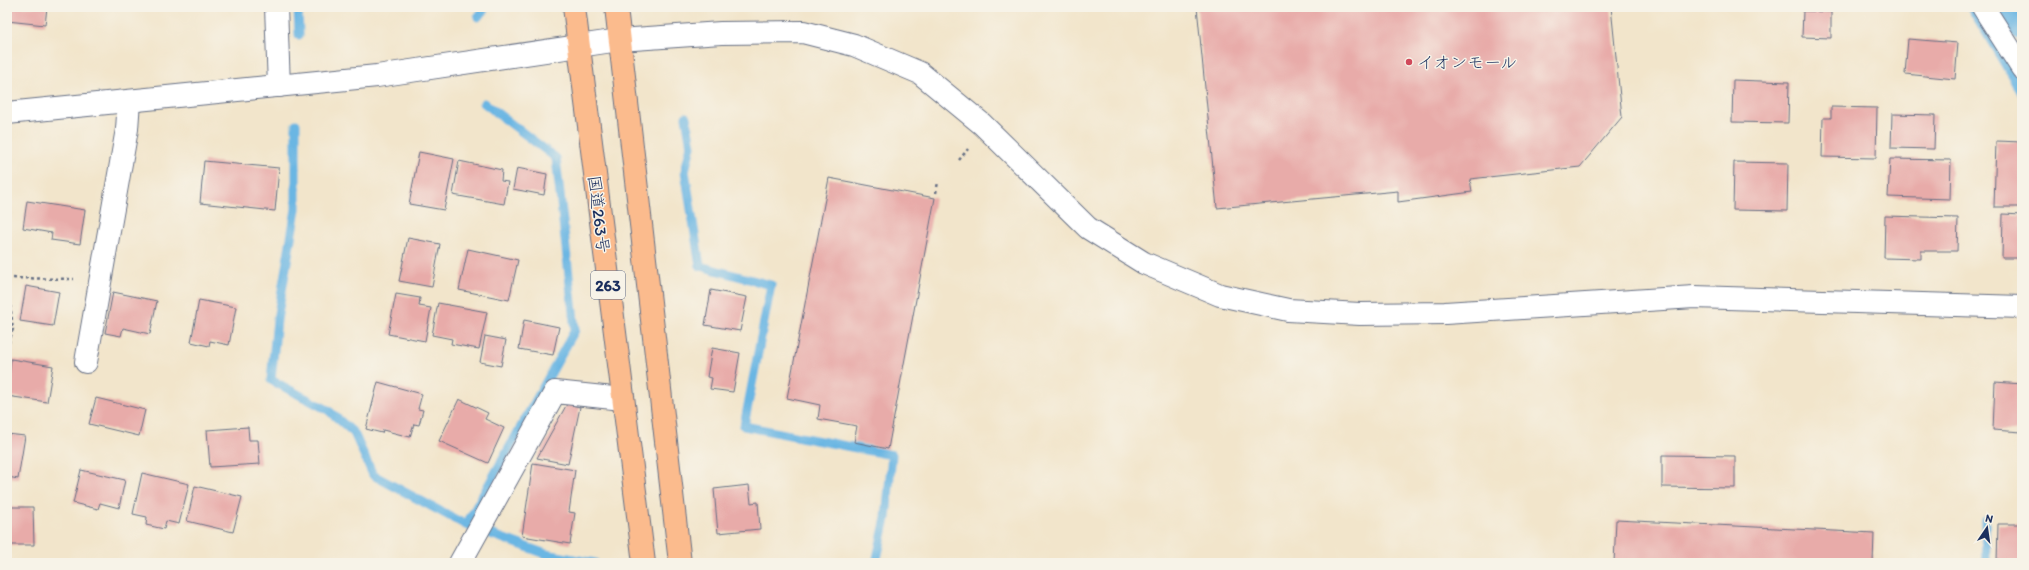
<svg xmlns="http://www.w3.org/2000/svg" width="2029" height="570" font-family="Itim,'Klee One',sans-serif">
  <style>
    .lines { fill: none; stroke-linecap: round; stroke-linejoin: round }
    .stream { stroke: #6ab6e3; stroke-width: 9 }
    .canal { stroke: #6ab6e3; stroke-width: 30 }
    .building { fill: #e8aba9 }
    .minor-casing { stroke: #666f84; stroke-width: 24 }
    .tertiary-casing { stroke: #666f84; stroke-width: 24 }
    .trunk-casing { stroke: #666f84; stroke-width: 24 }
    .path { stroke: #666f84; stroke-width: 2.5; stroke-dasharray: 3 3; stroke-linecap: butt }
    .minor { stroke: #fff; stroke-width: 22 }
    .tertiary { stroke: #fff; stroke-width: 22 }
    .trunk { stroke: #fbbb8d; stroke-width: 22 }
    .poi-dot { fill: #d1495b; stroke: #f7f3e8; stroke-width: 1.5 }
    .labels { text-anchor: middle; stroke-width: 3; stroke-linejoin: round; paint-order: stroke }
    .shield { fill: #f7f3e8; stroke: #5d6a87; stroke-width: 1 }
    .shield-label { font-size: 16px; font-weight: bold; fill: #1b2f5e }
    .poi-label { font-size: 17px; fill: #1b2f5e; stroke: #f7f3e8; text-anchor: start }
    .street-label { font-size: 17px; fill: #1b2f5e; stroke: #f7f3e8 }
  </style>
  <rect width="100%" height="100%" fill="#f7f3e8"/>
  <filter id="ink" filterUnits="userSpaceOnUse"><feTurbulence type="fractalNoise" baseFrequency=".025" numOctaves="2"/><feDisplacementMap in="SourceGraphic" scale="8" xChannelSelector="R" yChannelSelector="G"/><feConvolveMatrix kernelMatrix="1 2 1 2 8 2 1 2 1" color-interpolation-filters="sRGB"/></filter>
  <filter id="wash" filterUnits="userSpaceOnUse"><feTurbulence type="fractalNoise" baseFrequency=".012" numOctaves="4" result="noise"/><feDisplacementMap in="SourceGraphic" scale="16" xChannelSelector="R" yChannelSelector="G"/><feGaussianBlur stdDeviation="0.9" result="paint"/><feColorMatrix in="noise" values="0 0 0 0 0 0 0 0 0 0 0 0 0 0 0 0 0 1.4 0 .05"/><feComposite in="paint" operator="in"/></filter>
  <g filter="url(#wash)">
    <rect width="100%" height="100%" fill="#f2e5cb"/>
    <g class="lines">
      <!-- stream -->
      <path class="stream" d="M298,7L299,35
        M1971,7L2022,93
        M478,17L486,7
        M686,117L691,146L685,171L700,266L771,285L744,426L892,455L886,518L876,563
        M296,124V209L277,320L271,380L328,410L354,433L373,475L466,525L546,554L595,563
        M1985,521L1986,563
        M466,525L575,330L556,158L484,103"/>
      <!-- canal -->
      <path class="canal" d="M2011,7L2022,24"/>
    </g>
    <g id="blocks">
      <!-- building -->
      <path class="building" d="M7,7H47L45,25L7,21Z
        M1197,7H1611L1622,117L1580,167L1470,179L1472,192L1398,202V191L1217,208Z
        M1803,11L1831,12V38L1802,37Z
        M1908,39L1958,43L1955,79L1905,74Z
        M1733,80L1789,82L1788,123L1732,122Z
        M1831,107L1877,108L1876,158L1822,157L1823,118H1831Z
        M1892,114L1935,115L1934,149L1891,148Z
        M1996,141L2022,142V207H1994Z
        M419,152L454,159L444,210L409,204Z
        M1890,159L1951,160L1950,199L1888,197Z
        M204,161L279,168L275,211L200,203Z
        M459,161L502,170L501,181L508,182L504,204L453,195Z
        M1734,162L1788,163L1787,211L1733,210Z
        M517,168L547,174L544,195L513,189Z
        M829,178L935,198L888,449L854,442L857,426L818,419L820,405L787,398Z
        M27,201L85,210L80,244L51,240L52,233L23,228Z
        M2003,214L2022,215V258H2002Z
        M1885,216L1958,218L1957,251H1921V259L1884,258Z
        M408,238L440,244L432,287L399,281Z
        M468,249L518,260L509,300L459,290Z
        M26,286L59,292L53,326L20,321Z
        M711,290L747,297L740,331L705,325Z
        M113,292L157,301L150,334L123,328L121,336L105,333Z
        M396,294L420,298L419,306L431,308L425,341L388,334Z
        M199,300L236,307L229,345L210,341L209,346L191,342Z
        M438,303L487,312L479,349L451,344L452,339L432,335Z
        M524,320L559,327L553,355L519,349Z
        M485,336L506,340L501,366L480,362Z
        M712,348L740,353L733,392L710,389L712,378L707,377Z
        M11,359L53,366L47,402L7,396Z
        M378,382L422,394L418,409L423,410L419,425L414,424L410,437L383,430L382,433L366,429Z
        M1995,382L2022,384V432L1993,430Z
        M96,398L145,410L139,436L89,424Z
        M459,399L488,413L485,419L504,428L488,463L439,441Z
        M567,404L580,407L568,464L537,458Z
        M248,427L249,440H258L260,464L210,467L207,430Z
        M7,434L25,436L18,479L8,477L9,465L7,464Z
        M1662,455L1735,456V488L1662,487Z
        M533,463L575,470L569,512L575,513L570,544L522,536Z
        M81,470L125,480L119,508L100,503L98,509L73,503Z
        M142,473L189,484L179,524L166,521L164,529L146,525L147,517L133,514Z
        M749,485L751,503L758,502L760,529L718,533L714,489Z
        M195,486L242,497L233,532L187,521Z
        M7,507H33L34,545H7Z
        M1616,520L1874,533L1873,563H1614Z
        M1998,524H2022V563L1997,562Z"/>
    </g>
  </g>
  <g filter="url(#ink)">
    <use href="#blocks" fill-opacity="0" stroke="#666f84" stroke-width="1"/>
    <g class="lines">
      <defs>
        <path id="minor" d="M276,7L279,86
          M1983,7L2022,68
          M86,362L127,129L129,101
          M460,563L555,392L623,399"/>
        <path id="tertiary" d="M7,113L377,76L619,40L721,33L803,32L854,45L920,73L982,124L1088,228L1144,263L1220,295L1288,310L1360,314L1445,313L1694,297L2022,307"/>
        <path id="trunk" d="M574,7L644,563
          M616,7L680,563"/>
      </defs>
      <!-- minor casing -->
      <use href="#minor" class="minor-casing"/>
      <!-- tertiary casing -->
      <use href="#tertiary" class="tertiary-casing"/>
      <!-- trunk casing -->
      <use href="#trunk" class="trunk-casing"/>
      <!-- path -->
      <path class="path" d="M959,160L968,149
        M936,193L938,182
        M7,278L74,279
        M7,349L13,329L7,278"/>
      <!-- minor -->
      <use href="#minor" class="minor"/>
      <!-- tertiary -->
      <use href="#tertiary" class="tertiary"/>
      <!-- trunk -->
      <use href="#trunk" class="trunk"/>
    </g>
  </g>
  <!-- markers -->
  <circle class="poi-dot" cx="1409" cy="62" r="4"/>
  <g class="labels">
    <!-- shield labels -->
    <rect class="shield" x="591" y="271" width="34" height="28" rx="3"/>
    <g class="shield-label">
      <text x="608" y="291">263</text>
    </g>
    <!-- poi labels -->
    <g class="poi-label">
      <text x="1417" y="68">イオンモール</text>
    </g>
    <!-- street labels -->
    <g class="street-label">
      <text transform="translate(599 214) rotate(83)" y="6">国道263号</text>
    </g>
  </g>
  <!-- margin -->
  <rect width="2029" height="570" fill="none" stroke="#f7f3e8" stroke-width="24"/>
  <!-- north arrow -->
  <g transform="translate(1987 528) rotate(13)" stroke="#f7f3e8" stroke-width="3" paint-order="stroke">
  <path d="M0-3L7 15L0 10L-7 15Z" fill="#1b2f5e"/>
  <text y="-6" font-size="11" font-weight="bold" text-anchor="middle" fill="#1b2f5e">N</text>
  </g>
</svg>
